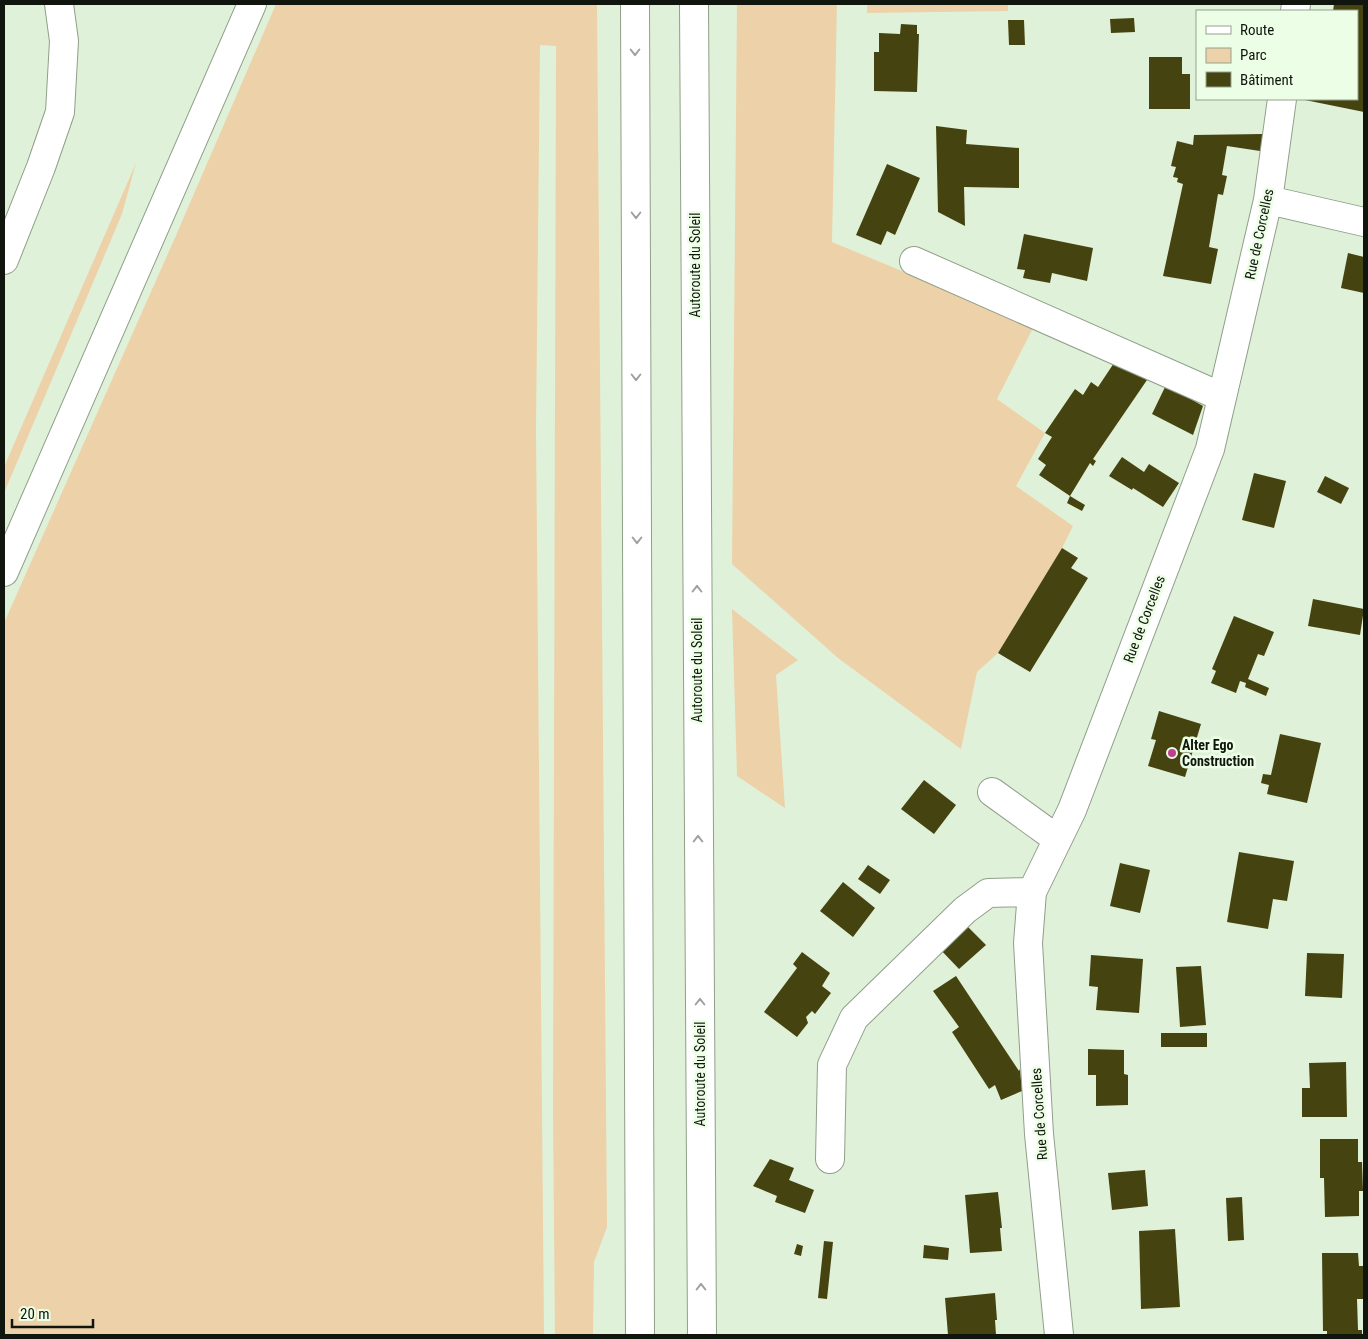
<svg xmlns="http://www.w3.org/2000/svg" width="1368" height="1339" font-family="'Roboto Condensed',sans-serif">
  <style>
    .green { fill: #edd1a9 }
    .building { fill: #45430f }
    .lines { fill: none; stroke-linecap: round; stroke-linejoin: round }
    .minor-casing { stroke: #8f9f89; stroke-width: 30 }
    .major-casing { stroke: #8f9f89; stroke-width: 30 }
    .highway-casing { stroke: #8f9f89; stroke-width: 30 }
    .minor { stroke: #fff; stroke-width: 28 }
    .major { stroke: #fff; stroke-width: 28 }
    .highway { stroke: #fff; stroke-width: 28 }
    .oneway { stroke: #9fa19e }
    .poi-dot { fill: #be3f8d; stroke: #edfee6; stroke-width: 2 }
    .labels { text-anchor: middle; stroke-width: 5; stroke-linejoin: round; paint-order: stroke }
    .street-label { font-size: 14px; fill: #10150d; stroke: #edfee6 }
    .poi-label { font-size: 14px; font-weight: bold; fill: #10150d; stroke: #edfee6; text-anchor: start }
  </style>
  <rect width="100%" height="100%" fill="#e0f1d9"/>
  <!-- green -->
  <path class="green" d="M276,4H597L607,1227L594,1262L593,1335H555L553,1111L556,46L540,45L536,429L544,1335H4V623L174,240Z
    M737,4H837L832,242L1034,326L997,399L1045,433L1016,486L1073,526L1062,548L998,653L977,672L961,749L838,658L732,564Z
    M867,4H1008V11L867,13Z
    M136,163L122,214L4,493V467Z
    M732,609L798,660L776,675L785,808L737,776Z"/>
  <!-- building -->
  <path class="building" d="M1334,4H1364V112L1305,100L1357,99V11H1333Z
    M1134,18L1135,32L1111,33L1110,19Z
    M1008,20H1024L1025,45H1009Z
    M901,24L917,25V34H919L917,92L874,91V52H879V33L900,34Z
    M1149,57H1182V74H1190V109H1149Z
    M936,126L967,130L966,144L1019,148V188L964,187L965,226L938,212Z
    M1263,134L1260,151L1227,146L1222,175L1227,176L1223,195L1218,194L1209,247L1218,249L1211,284L1163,276L1183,184L1177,182L1178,178L1173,177L1176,167L1171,166L1177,141L1193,145L1194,135Z
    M887,164L920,178L895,235L887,231L881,245L856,235Z
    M1024,234L1093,248L1087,281L1052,273L1050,283L1023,278L1025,270L1017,269Z
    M1348,253L1364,257V293L1341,288Z
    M1116,360L1147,380L1093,459L1096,461L1093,466L1090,463L1070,496L1039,475L1046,465L1038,459L1052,437L1045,433L1075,389L1083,395L1091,382L1098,387Z
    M1166,385L1203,406L1193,435L1152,414Z
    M1122,457L1144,472L1149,464L1179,483L1163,507L1133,488L1132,490L1109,476Z
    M1254,473L1286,481L1274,528L1242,520Z
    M1325,476L1349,488L1341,504L1317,492Z
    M1070,496L1085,505L1082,511L1067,503Z
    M1062,548L1078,558L1071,568L1088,578L1030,672L998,653Z
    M1313,599L1364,609L1360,635L1308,626Z
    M1234,616L1274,632L1264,656L1258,654L1248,679L1269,688L1266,696L1245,687L1246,683L1240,681L1236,693L1211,683L1216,671L1212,669Z
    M1159,711L1201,724L1185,777L1148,766L1156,740L1151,739Z
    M1280,734L1321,743L1307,803L1267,794L1269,785L1261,783L1263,774L1271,775Z
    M924,780L956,805L934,834L901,809Z
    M1239,852L1294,861L1287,901L1273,899L1268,929L1227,922Z
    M1120,863L1150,870L1140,913L1110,906Z
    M868,865L890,880L880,894L858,879Z
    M843,882L875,908L853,937L820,911Z
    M964,923L986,945L959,969L938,947Z
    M802,952L830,973L822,986L831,993L815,1014L812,1011L806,1017L808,1023L797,1037L764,1012L797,968L793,964Z
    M1307,953L1344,954L1342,998L1305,996Z
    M1091,955L1143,959L1139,1013L1096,1010L1098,987L1089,986Z
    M1201,966L1206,1025L1180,1027L1176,967Z
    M956,976L1019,1071L1020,1069L1022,1091L1001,1100L995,1085L989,1089L952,1032L959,1027L933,991Z
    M1161,1033H1207V1047H1161Z
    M1088,1049L1124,1050V1074L1128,1075V1105L1096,1106V1075H1088Z
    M1346,1062L1347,1117H1302V1088H1310L1309,1063Z
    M1320,1139H1358V1162H1362L1363,1191H1359V1216L1325,1217L1324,1178H1320Z
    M770,1159L794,1168L789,1180L814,1190L805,1213L775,1202L777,1196L753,1186Z
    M1145,1170L1148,1206L1112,1210L1108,1173Z
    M998,1192L1002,1228H1000L1002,1251L970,1253L965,1195Z
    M1242,1197L1244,1240L1228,1241L1226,1198Z
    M1175,1229L1180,1307L1141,1309L1139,1231Z
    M824,1241L833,1242L827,1299L818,1298Z
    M797,1244L803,1246L801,1256L794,1254Z
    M924,1245L949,1248L948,1260L923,1258Z
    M1322,1253H1358L1359,1266H1363L1364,1299H1357L1358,1330H1362V1335H1327V1331H1323Z
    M995,1293L997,1320H995L996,1335H948L945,1298Z"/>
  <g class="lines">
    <defs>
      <path id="minor" d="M1295,11L1296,4
        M1268,200L1364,222
        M4,260L41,167L60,112L64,41L59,4
        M914,261L1222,397
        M992,792L1057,839
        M830,1159L832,1065L854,1018L965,910L988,893L1032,892
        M1059,1335L1039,1134L1028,943L1032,892L1072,810L1210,449L1268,200L1282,99"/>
      <path id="major" d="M4,572L252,4"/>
      <path id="highway" d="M635,4L640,1335
        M694,4L702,1335"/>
    </defs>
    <!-- minor casing -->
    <use href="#minor" class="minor-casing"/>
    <!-- major casing -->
    <use href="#major" class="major-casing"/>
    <!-- highway casing -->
    <use href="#highway" class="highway-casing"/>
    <!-- minor -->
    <use href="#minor" class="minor"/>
    <!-- major -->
    <use href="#major" class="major"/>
    <!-- highway -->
    <use href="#highway" class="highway"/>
  </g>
  <!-- one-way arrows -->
  <defs><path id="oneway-chevron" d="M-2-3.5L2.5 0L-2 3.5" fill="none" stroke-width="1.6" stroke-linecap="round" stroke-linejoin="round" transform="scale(1.25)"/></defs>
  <g class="oneway">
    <use href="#oneway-chevron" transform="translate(635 52) rotate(90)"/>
    <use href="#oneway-chevron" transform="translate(636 215) rotate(90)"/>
    <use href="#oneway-chevron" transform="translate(636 377) rotate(90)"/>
    <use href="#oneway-chevron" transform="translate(637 540) rotate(90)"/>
    <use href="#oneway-chevron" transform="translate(697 589) rotate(-90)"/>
    <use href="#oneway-chevron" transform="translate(698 839) rotate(-90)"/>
    <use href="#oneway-chevron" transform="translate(700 1002) rotate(-90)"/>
    <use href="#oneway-chevron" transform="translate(701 1287) rotate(-90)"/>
  </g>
  <!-- markers -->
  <circle class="poi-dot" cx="1172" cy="753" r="5"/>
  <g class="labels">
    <!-- street labels -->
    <g class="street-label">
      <text transform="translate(1259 234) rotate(-78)" y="5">Rue de Corcelles</text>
      <text transform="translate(695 265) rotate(-90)" y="5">Autoroute du Soleil</text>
      <text transform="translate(1144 619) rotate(-69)" y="5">Rue de Corcelles</text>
      <text transform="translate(697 670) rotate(-90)" y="5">Autoroute du Soleil</text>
      <text transform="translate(700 1074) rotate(-90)" y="5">Autoroute du Soleil</text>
      <text transform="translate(1039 1114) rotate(-94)" y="5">Rue de Corcelles</text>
    </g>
    <!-- poi labels -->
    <g class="poi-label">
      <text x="1182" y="750">Alter Ego<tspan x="1182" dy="16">Construction</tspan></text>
    </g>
  </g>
  <!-- border -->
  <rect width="1368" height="1339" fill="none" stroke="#10150d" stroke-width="10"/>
  <!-- legend -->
  <rect x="1196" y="10" width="162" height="90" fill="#edfee6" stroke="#95a18f"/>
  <rect x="1206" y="26" width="25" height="8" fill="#ffffff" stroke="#95a18f"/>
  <text x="1240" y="35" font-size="15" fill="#10150d">Route</text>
  <rect x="1206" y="48" width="25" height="15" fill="#edd1a9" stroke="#95a18f"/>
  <text x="1240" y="60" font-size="15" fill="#10150d">Parc</text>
  <rect x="1206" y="72" width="25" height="15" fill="#45430f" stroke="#95a18f"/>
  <text x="1240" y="85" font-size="15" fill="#10150d">Bâtiment</text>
  <!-- scale -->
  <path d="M12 1319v8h81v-8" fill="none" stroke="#10150d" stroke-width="2.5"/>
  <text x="20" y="1319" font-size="15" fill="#10150d" stroke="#edfee6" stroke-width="4" paint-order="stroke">20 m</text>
</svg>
